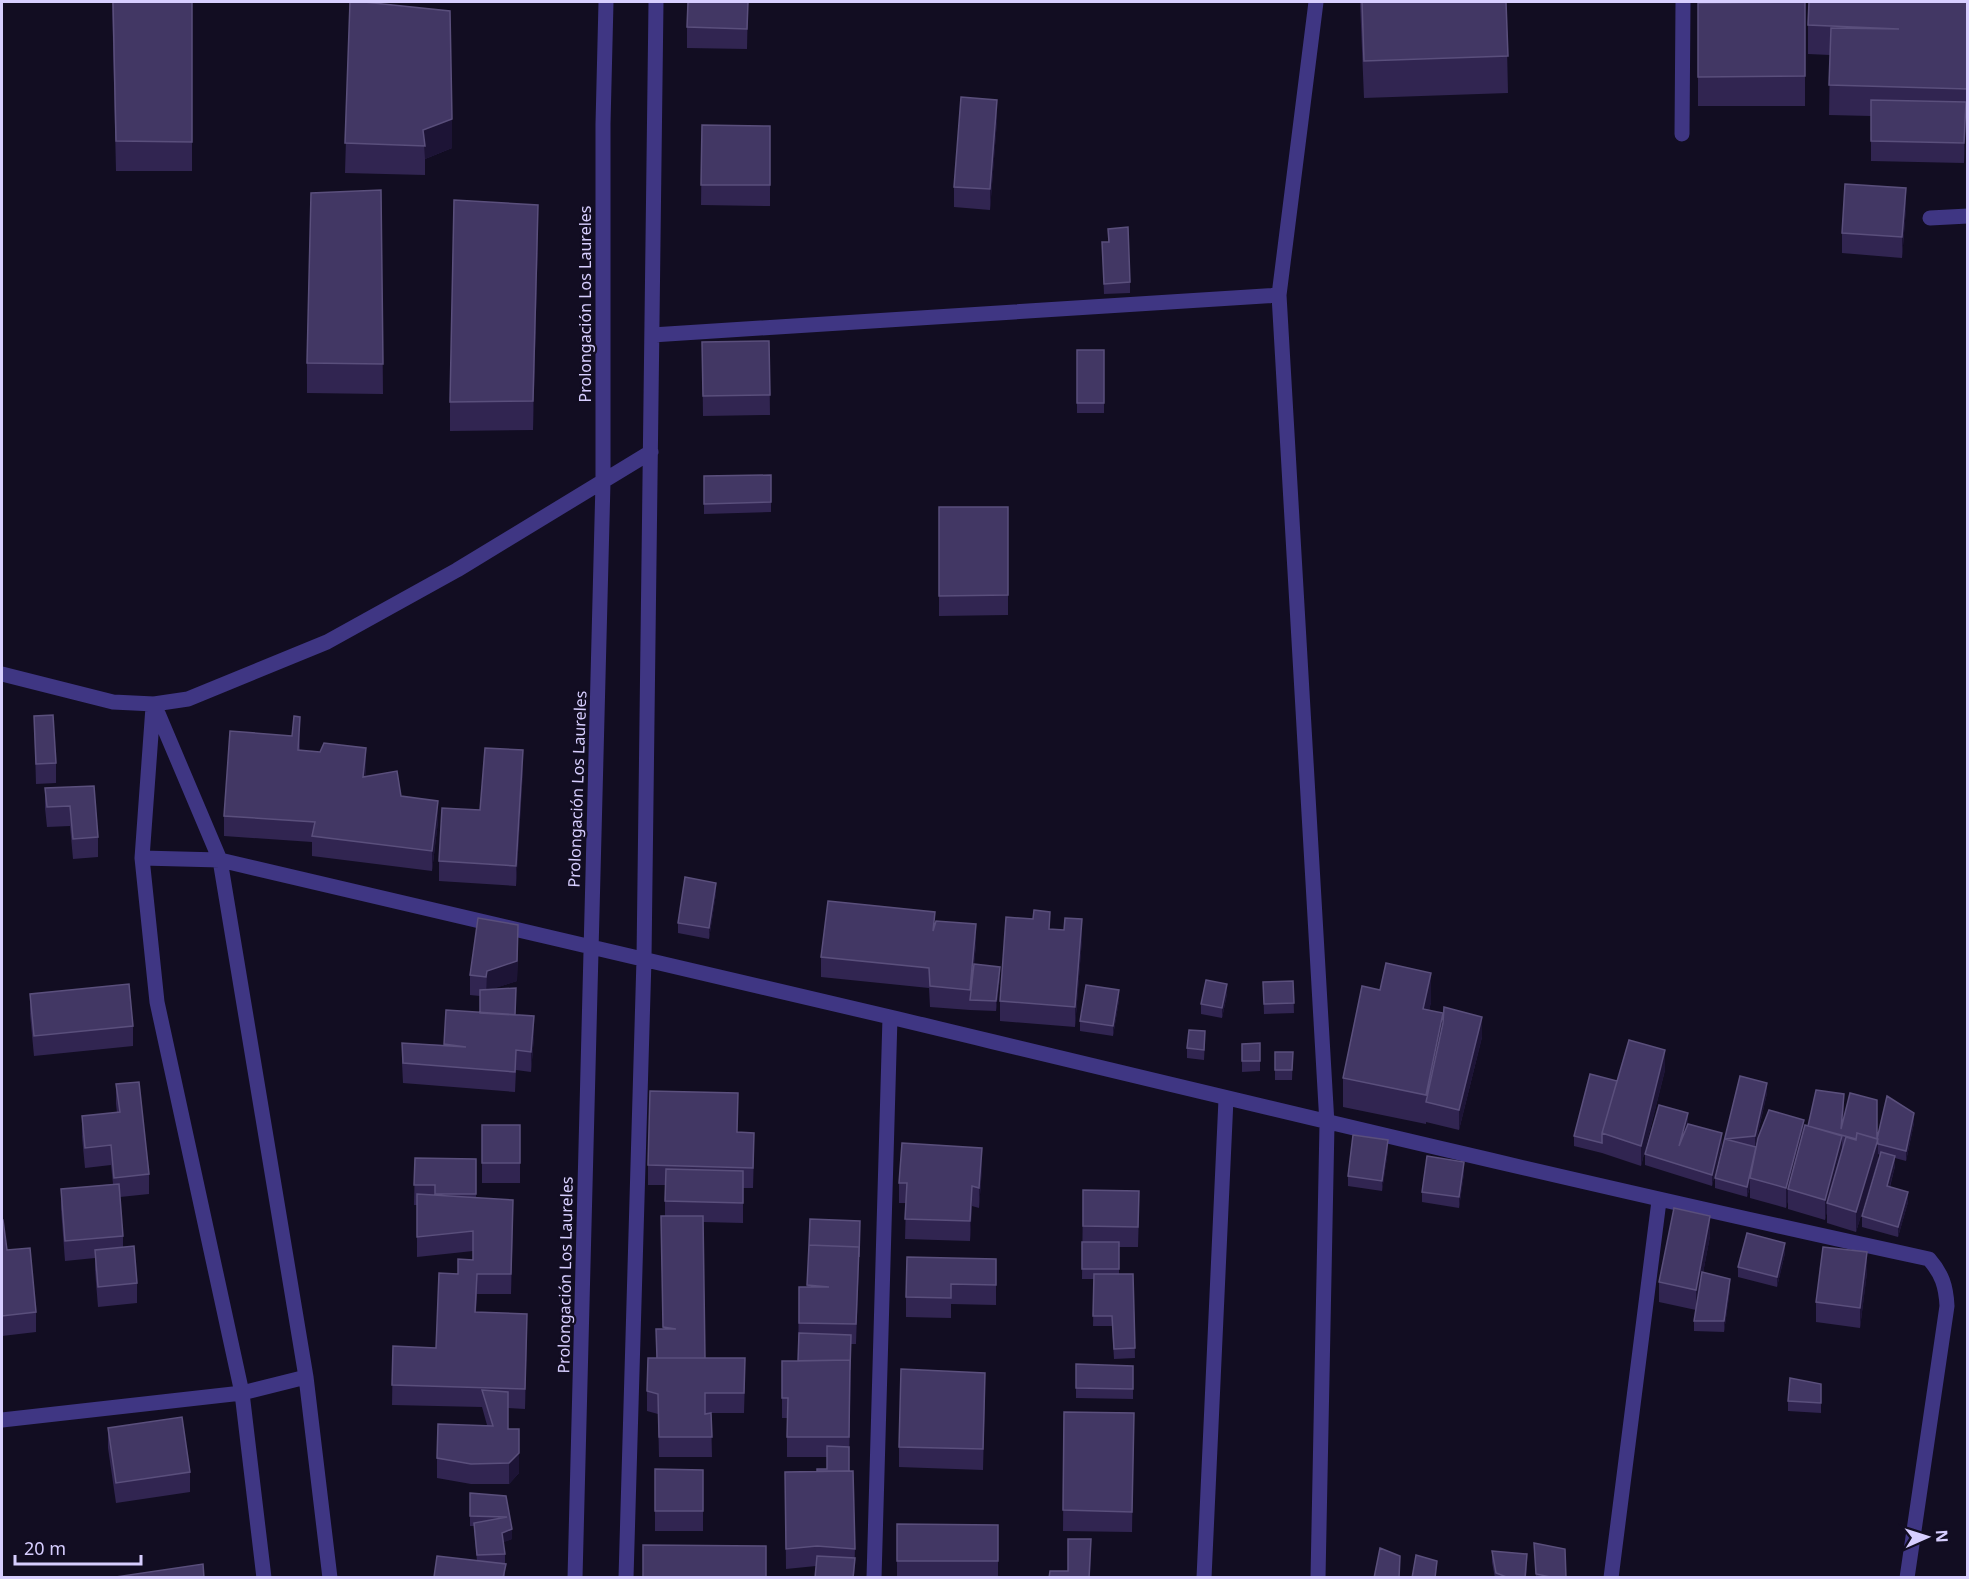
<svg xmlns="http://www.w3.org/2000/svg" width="1969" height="1579" font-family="'Noto Sans',sans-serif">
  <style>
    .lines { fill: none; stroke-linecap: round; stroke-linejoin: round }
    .minor { stroke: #3f3683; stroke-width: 15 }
    .wall { fill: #312551 }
    .shaded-wall { fill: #1d1436 }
    .building { fill: #423764; stroke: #5a4f7c; stroke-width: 1.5 }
    .labels { text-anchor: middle; stroke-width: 4.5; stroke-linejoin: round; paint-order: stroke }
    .street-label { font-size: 16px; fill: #d7ceff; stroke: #120d22 }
  </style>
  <rect width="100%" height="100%" fill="#120d22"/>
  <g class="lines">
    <!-- minor -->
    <path class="minor" d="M1316,2L1279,295L1327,1124L1318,1578
      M1682,134L1683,2
      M1930,218L1968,216
      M652,335L1279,295
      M2,674L113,702L154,704L188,699L327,642L457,570L651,452
      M154,704L220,860L306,1377L330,1578
      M153,707L142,858L157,1002L242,1393L264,1578
      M142,858L220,860C443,913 667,964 890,1017C1236,1100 1582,1184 1929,1259C1942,1274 1946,1286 1947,1306L1907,1578
      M2,1420L242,1393L306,1377
      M575,1578L603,482V124L606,2
      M626,1578L644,959L656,2
      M874,1578L890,1017
      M1204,1578L1226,1099
      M1611,1578L1659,1201"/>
  </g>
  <!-- wall -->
  <path class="wall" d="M112,2H192V171H116Z
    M350,2L452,148L425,159V175L345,173Z
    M748,2L747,49L687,48V27Z
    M1360,2H1506L1508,93L1364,98Z
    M1768,2H1805V106H1698V3Z
    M1968,2V119H1966L1964,163L1871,161V116L1829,115L1830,55L1808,54V25Z
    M997,120L990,210L954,207V187Z
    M702,125L770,126V206L701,205Z
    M381,190L383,394L307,393V363Z
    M1906,208L1902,258L1842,253V233Z
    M1108,229L1130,282V293L1104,294L1102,242H1108Z
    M538,235L533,430L450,431V402Z
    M769,341L770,415L703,416L702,342Z
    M1077,350H1104V413H1077Z
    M771,475V512L704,514V476Z
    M939,507H1008V615L939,616Z
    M34,716L56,763V783L36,784Z
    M300,737V750L366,769L365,777L401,796L438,821L432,871L312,856V842L224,836V816Z
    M523,770L516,886L439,881V861L480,810Z
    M94,786L98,837V857L73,859L70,826L47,827L45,808V788Z
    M716,893L709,939L678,933V923Z
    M935,923L976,944L974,964L1000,977L996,1011L970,1010L930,1007L929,988L821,977V957Z
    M1050,929L1082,939L1075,1027L1000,1021V1001Z
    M518,945L517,981L491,989L534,1036L531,1072L516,1070L515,1092L403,1083L402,1063V1043L444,1045L446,1010L480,1013V996L470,995V975Z
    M1293,981L1294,1013L1264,1014L1263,982Z
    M30,994L133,1026V1046L34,1056L30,1014Z
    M1227,994L1222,1018L1201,1014V1004Z
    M1119,1000L1113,1036L1080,1031V1021Z
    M1431,1002L1429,1010L1482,1037L1459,1130L1426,1122V1124L1343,1107V1078Z
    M1205,1042L1204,1060L1187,1058V1048Z
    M1260,1043V1071L1242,1072V1044Z
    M1275,1052H1293L1292,1080H1275Z
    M1665,1070L1641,1166L1602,1153L1574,1146V1136L1617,1081Z
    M1740,1076L1767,1093L1755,1146H1752L1756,1147L1804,1129L1808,1126L1844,1104L1843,1123L1877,1139L1914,1123L1906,1161L1895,1158V1166L1890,1187L1908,1202L1898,1237L1862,1227V1216L1880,1155L1878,1154V1159L1856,1232L1827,1223V1211L1825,1220L1788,1209V1200L1786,1208L1750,1198V1187L1747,1197L1715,1188V1178Z
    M116,1084L149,1174V1194L120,1197L123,1236V1247L137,1283V1303L98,1307L95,1270V1258L65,1261L61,1209V1189L113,1184L111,1165L85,1168L82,1137V1116L117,1113L116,1104Z
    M1688,1123V1124L1722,1143L1712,1186L1645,1165V1154Z
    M482,1125H520V1183H482Z
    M737,1132L754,1154L753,1188H743V1223L703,1222L705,1358L745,1378L744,1413H705V1414L711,1413L712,1457H659L658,1414L647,1411V1391L656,1358L663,1329L661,1216H665V1185H648V1165Z
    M1388,1150L1382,1191L1348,1186V1176Z
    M415,1158L476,1159V1198L513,1220L511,1294H477L476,1312L527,1334L525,1409L508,1408V1429L519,1473L509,1484H471L437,1478V1458L487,1425L482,1407L392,1405L393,1346L436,1348L458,1274L473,1260V1251L417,1257V1205H414Z
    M982,1168L979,1208L972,1206L970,1241L905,1239L906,1203H899V1183Z
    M1464,1173L1459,1208L1422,1202V1192Z
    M1083,1190L1139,1211L1138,1247H1119V1274H1133L1135,1358L1114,1359L1112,1326H1093L1094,1279H1082Z
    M810,1219L860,1231L856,1344H851L849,1471L855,1549L854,1578H815L816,1566L786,1569L785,1472L817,1471L827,1469V1457H787V1418H782V1361H798L799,1287H807Z
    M2,1220L7,1250L36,1312V1332L2,1336Z
    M1710,1236L1703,1273L1730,1289L1724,1332L1694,1331V1321L1696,1310L1659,1302V1282Z
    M1785,1253L1777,1287L1738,1277V1267Z
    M996,1259V1305L951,1304V1318L906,1317V1297Z
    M1867,1272L1860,1328L1816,1322V1302Z
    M1076,1364L1133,1366V1399L1076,1398Z
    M1821,1384V1413L1788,1411V1401Z
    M985,1393L983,1470L899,1467V1447Z
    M1064,1412L1134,1413L1132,1532L1063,1531Z
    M108,1428L190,1472V1492L116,1503L108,1448Z
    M655,1469L703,1470V1531H655Z
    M470,1493L506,1496L512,1539L503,1542L505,1554V1578H434L477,1561L474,1526H470Z
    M897,1524L998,1525V1578H897Z
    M1534,1543L1566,1578H1536Z
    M1492,1551L1527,1565L1526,1578H1495L1492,1562Z"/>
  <!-- shaded-wall -->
  <path class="shaded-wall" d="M997,100V120L990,210V189Z
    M1966,102V122L1964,163V143Z
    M452,119V148L425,159L423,130Z
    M1906,188V208L1902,258V237Z
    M538,205V235L533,430V401Z
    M300,717V737L298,770V750Z
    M366,748V769L363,797V777Z
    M523,750V770L516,886V866Z
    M438,801V821L432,871V851Z
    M716,883V893L709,939V928Z
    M1082,919V939L1075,1027V1007Z
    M976,924V944L971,1000H970Z
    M518,925L517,981L487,991L486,997L487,971Z
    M1000,967V977L996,1011V1001Z
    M1431,973V1002L1423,1038V1009Z
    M1227,984V994L1222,1018V1008Z
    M1119,990V1000L1113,1036V1026Z
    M1443,1013V1043L1426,1102V1124V1095Z
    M534,1016V1036L531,1072V1052Z
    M1482,1017V1037L1459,1130V1110Z
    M1665,1050V1070L1641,1166V1146Z
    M1767,1083V1093L1755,1146V1136Z
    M1844,1094L1842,1138V1136V1156L1827,1203V1211L1825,1220V1200L1841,1129Z
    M1688,1113V1123L1679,1156V1146Z
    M1914,1113V1123L1906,1161V1151Z
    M1804,1120V1140L1788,1189V1200L1786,1208V1188Z
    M1722,1133V1143L1712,1186V1175Z
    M1878,1139V1159L1856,1232V1212Z
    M1388,1140V1150L1382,1191V1181Z
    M982,1148V1168L979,1208V1188Z
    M1758,1148L1750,1178V1187L1747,1197V1187Z
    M1895,1156V1166L1887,1196V1186Z
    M1464,1162V1173L1459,1208V1197Z
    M972,1186V1206L970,1241V1221Z
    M1908,1192V1202L1898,1237V1227Z
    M513,1200V1220L511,1294V1274Z
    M1710,1216V1236L1696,1310V1290Z
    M860,1231L856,1344L859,1247Z
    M1785,1243V1253L1777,1287V1277Z
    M1867,1252V1272L1860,1328V1308Z
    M1730,1279V1289L1724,1332V1321Z
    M527,1314V1334L525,1409V1389Z
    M519,1449V1473L509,1484V1463Z
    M512,1529V1539L502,1543V1533Z
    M1091,1539V1559L1090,1578H1089Z
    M1527,1554V1565L1526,1578H1525Z"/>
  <!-- building -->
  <path class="building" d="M113,2H192V142L116,141Z
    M350,2H364L450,11L452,119L423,130L425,146L345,143Z
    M688,2H748L747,29L687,27Z
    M1362,2H1506L1508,56L1364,61Z
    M1805,2V76L1698,77V3Z
    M1809,2H1968V89L1829,85L1831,28L1899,29L1808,25Z
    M961,97L997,100L990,189L954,187Z
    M1871,100L1966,102L1964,143L1871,141Z
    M702,125L770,126V185H701Z
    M1845,184L1906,188L1902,237L1842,233Z
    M381,190L383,364L307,363L311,193Z
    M454,200L538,205L533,401L450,402Z
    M1128,227L1130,282L1104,284L1102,242H1109L1108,229Z
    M769,341L770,395L703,396L702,342Z
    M1077,350H1104V403H1077Z
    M771,475V502L704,504V476Z
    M939,507H1008V595L939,596Z
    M53,715L56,763L36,764L34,716Z
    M294,716L300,717L298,750L320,752L324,743L366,748L363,777L397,771L401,796L438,801L432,851L312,836L315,822L224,816L230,731L292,736Z
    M485,748L523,750L516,866L439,861L442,808L480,810Z
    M94,786L98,837L73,839L70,806L47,807L45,788Z
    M685,877L716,883L709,928L678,923Z
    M828,901L935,912L933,931L936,921L976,924L970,990L930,986L929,968L821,957Z
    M1034,910L1050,912L1049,929L1064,930L1065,918L1082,919L1075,1007L1000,1001L1006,917L1033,919Z
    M478,918L518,925L517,961L487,971L486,977L470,975Z
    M1386,963L1431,973L1423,1009L1443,1013L1426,1095L1343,1078L1362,986L1380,990Z
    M974,964L1000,967L996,1001L970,1000Z
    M1206,980L1227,984L1222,1008L1201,1004Z
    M1293,981L1294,1003L1264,1004L1263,982Z
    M129,984L133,1026L34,1036L30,994Z
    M1086,985L1119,990L1113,1026L1080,1021Z
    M516,988L515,1015L480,1013V990Z
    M1444,1007L1482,1017L1459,1110L1426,1102L1443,1023Z
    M446,1010L534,1016L531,1052L516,1050L515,1072L403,1063L402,1043L466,1047L444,1044Z
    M1189,1030L1205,1031L1204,1050L1187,1048Z
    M1629,1040L1665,1050L1641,1146L1602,1133Z
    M1260,1043V1061H1242V1044Z
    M1275,1052H1293L1292,1070H1275Z
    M1590,1074L1617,1081L1602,1133V1143L1574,1136Z
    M1740,1076L1767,1083L1755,1136L1725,1139L1756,1147L1747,1187L1715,1178Z
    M139,1082L149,1174L114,1178L111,1145L85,1148L82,1116L120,1112L116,1084Z
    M1816,1090L1844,1094L1841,1129L1850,1093L1877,1100V1139L1857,1133L1856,1139L1808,1126Z
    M650,1091L738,1093L737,1132L754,1133L753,1168L648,1165Z
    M1887,1096L1914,1113L1906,1151L1878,1144L1877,1139Z
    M1659,1105L1688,1113L1679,1146L1688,1124L1722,1133L1712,1175L1645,1154Z
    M1769,1110L1804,1120L1786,1188L1750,1178L1758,1138Z
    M482,1125H520V1163H482Z
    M1805,1125L1842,1136L1825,1200L1788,1189Z
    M1857,1133L1878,1139L1856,1212L1827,1203L1846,1137L1856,1140Z
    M1353,1135L1388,1140L1382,1181L1348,1176Z
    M902,1143L982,1148L979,1188L972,1186L970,1221L905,1219L907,1183H899Z
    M1881,1152L1895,1156L1887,1186L1908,1192L1898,1227L1862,1216Z
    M1427,1156L1464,1162L1459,1197L1422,1192Z
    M415,1158L476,1159V1194H435V1185H414Z
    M666,1169L743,1171V1203L665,1201Z
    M119,1184L123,1236L65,1241L61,1189Z
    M1083,1190L1139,1191L1138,1227L1083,1226Z
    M417,1194L513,1200L511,1274H477L475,1312L527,1314L525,1389L392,1385L393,1346L436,1348L439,1273L458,1274V1259L473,1260V1231L417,1237Z
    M1674,1208L1710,1216L1696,1290L1659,1282Z
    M661,1216H703L705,1358H657L656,1329H676L663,1327Z
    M810,1219L860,1221L859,1257V1247L809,1245Z
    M2,1220H3L7,1250L30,1248L36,1312L2,1316Z
    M1747,1233L1785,1243L1777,1277L1738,1267Z
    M1082,1242H1119V1269H1082Z
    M809,1245L859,1247L856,1324L799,1323V1287H829L807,1285Z
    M134,1246L137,1283L98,1287L95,1250Z
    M1823,1247L1867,1252L1860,1308L1816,1302Z
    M907,1257L996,1259V1285L951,1284V1298L906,1297Z
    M1702,1272L1730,1279L1724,1321H1694Z
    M1094,1274H1133L1135,1348L1114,1349L1112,1316H1093Z
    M799,1333L851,1335L850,1370V1360L798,1361Z
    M648,1358H745L744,1393H705V1414L711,1413L712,1437H659L658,1394L647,1391Z
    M850,1360L849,1437H787L788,1398H782V1361Z
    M1076,1364L1133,1366V1389L1076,1388Z
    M901,1369L985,1373L983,1449L899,1447Z
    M1790,1378L1821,1384V1403L1788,1401Z
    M482,1390L508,1392V1429H519V1453L509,1463L471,1464L437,1458L438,1424L493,1426Z
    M1064,1412L1134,1413L1132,1512L1063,1510Z
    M182,1417L190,1472L116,1483L108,1428Z
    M827,1446L849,1447V1471H817V1469H827Z
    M655,1469L703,1470V1511H655Z
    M853,1471L855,1549L817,1546L786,1549L785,1472Z
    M470,1493L506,1496L512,1529L502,1533L505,1554L477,1555L474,1523L507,1517L470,1516Z
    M897,1524L998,1525V1561H897Z
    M1068,1539H1091L1089,1578H1049L1050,1571H1068Z
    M1534,1543L1565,1549L1566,1578H1555L1536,1574Z
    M643,1545L766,1546V1578H643Z
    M1380,1548L1400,1556L1399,1578H1374Z
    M1492,1551L1527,1554L1525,1578H1509L1496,1573Z
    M1416,1555L1437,1561L1435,1578H1412Z
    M437,1556L506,1564L503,1578L434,1577Z
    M817,1556L855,1558L853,1578H815Z
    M203,1564L204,1578H109Z"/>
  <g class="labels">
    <!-- street labels -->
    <g class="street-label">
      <text transform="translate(585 304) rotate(-90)" y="6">Prolongación Los Laureles</text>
      <text transform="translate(577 789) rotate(-88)" y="6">Prolongación Los Laureles</text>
      <text transform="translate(565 1275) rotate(-89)" y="6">Prolongación Los Laureles</text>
    </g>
  </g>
  <!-- border -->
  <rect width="1969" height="1579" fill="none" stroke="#d7ceff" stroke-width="6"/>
  <!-- north arrow -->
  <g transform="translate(1927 1537) rotate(87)" stroke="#120d22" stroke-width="4.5" paint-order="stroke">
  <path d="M0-4.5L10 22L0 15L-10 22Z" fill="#d7ceff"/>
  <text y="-9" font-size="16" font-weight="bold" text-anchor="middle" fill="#d7ceff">N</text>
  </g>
  <!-- scale -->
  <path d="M15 1555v9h126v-9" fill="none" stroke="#d7ceff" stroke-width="3"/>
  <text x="24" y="1555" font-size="18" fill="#d7ceff" stroke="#120d22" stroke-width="4.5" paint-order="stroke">20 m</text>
</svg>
